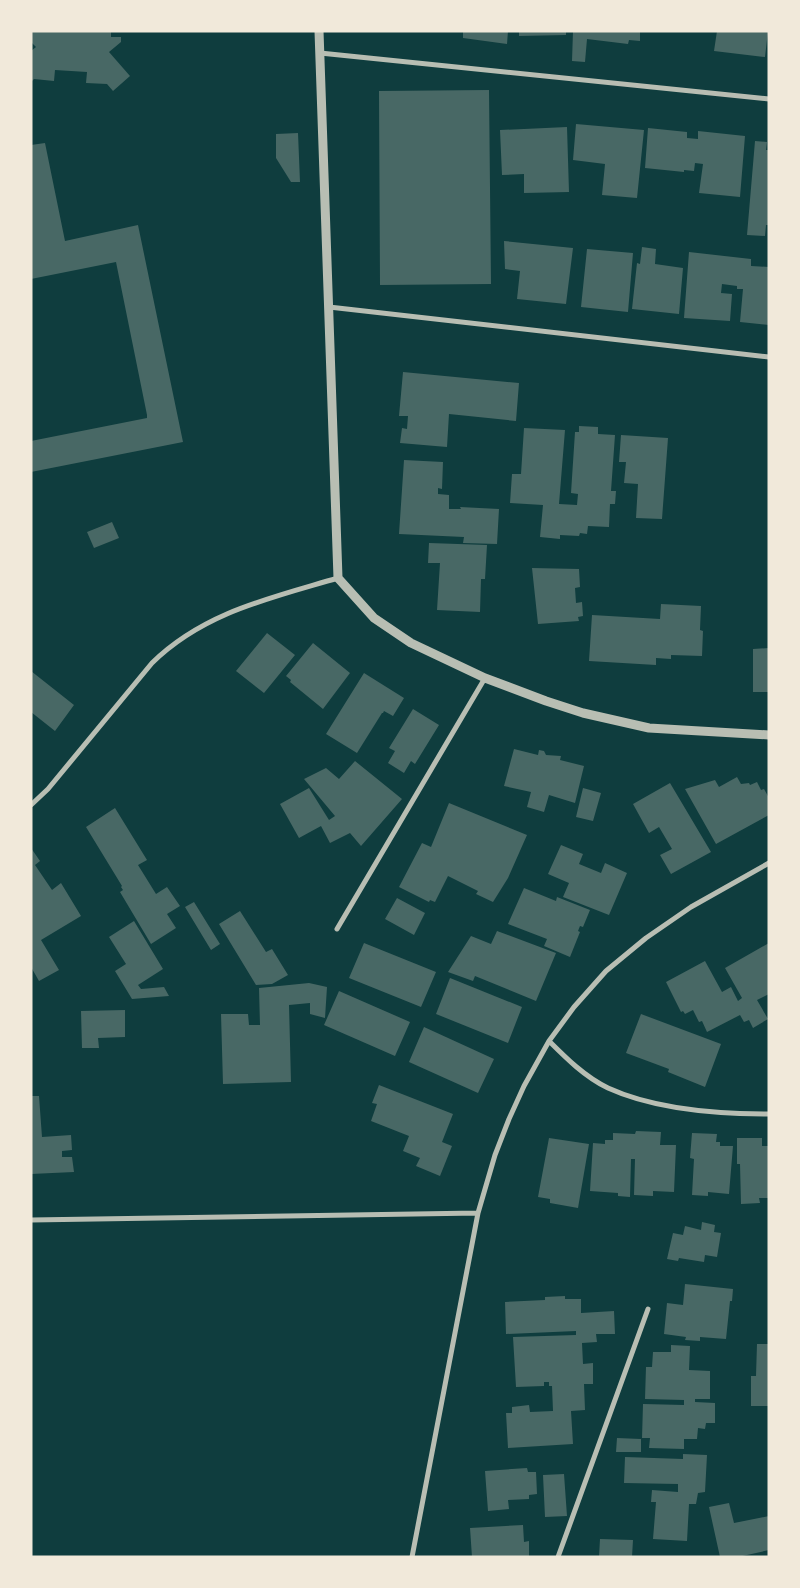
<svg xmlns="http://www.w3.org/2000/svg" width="800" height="1588" font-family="Figtree,sans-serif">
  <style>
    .building { fill: #486865 }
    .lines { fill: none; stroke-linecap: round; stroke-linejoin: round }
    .minor { stroke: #b8beb3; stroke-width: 5 }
    .tertiary { stroke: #b8beb3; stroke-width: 9 }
  </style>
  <rect width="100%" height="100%" fill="#0f3d3e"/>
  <!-- building -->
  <path class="building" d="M31,31H111V37H121V42L109,52L130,76L113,91L107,84L86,83L87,72L55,70L54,81L34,79L31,82V51L36,47L31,42Z
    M463,31H508L507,44L463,38Z
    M519,31H566V35L519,36Z
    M573,31H640V41L629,40L628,44L587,39L585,62L572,61Z
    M717,31H768L765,57L714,51Z
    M489,90L491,284L380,285L379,91Z
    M576,124L644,130L637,198L602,195L605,164L573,160Z
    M567,127L569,192L524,193V174L502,175L500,130Z
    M648,128L687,132V138L698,139V131L745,136L740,197L699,193L703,164L695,163L694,171L684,170V172L645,168Z
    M298,133L300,182H291L276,158V134Z
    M755,141L767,142L766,150H769V225H766L765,236L747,235Z
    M45,143L65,241L138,225L183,442L31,472V441L147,418V415L116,262L31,279V145Z
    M504,241L573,248L566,304L517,299L520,271L505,269Z
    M642,247L656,249L655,264L683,268L679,314L632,309L637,263L640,264Z
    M587,249L633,253L628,312L581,307Z
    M689,252L751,259V266L769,267V325L740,322L743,289H737V286L722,284L721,293L732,294L730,321L684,318Z
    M403,372L519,383L516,421L449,414L447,447L400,443L402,428L407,429L408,416H399Z
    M579,426L598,427V434L615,435L611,491H616L615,504H610L609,527L588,526L587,534L580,533L579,536L560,535V539L540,537L543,505L510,503L512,474H521L524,428L565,430L559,504L577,505L578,494L571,493L575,432H579Z
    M621,435L668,438L662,519L636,518L638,484L624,483L626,462H619Z
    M404,460L443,462L442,489L438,488V494L449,495V509H461L460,507L499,509L497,544L463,543L464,537L399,534Z
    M112,522L119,538L94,548L87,532Z
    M429,543L487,545L485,579H481L480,612L437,610L440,563H428Z
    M532,568L579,569L580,587L575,588L576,603L582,602L583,616L578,617L579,621L538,624Z
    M661,604L701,606L700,630L703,631L702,656L671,655V659L656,658V665L589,661L592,615L660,619Z
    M267,633L295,655L264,693L236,671Z
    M313,643L350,673L323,709L290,682L291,680L286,676Z
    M769,648V692H753V649Z
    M31,671L74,705L55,731L31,712Z
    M364,673L404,698L393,716L384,711L383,713H382L357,753L326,734Z
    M413,709L439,725L415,764L411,761L404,773L388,763L395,751L389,748Z
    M514,749L538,755L539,750L544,751L546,755L561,756L560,760L584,766L575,803L549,795L544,812L527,807L531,792L504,786Z
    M355,761L402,799L361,846L350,833L330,843L321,826L299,838L280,804L309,788L329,820L335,816L304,779L326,768L339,779Z
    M737,777L741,784L749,783L750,785L757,782L761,790L764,789L769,798V815L716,844L685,789L715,780L719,787Z
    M670,783L711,852L671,874L660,855L672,849L659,827L649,833L633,804Z
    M583,788L601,793L593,821L576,817Z
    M449,803L527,835L508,878L493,902L476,894L478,891L448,876L435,902L430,900L429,902L399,887L422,843L431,847Z
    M115,808L147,860L138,865L156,894L167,887L180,906L167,914L176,928L151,944L120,892L123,890L121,887L122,886L86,827Z
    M561,845L583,854L579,864L601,873L605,863L627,873L609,915L563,897L569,883L548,874Z
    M31,848L40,861L35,865L52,890L61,883L81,916L41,940L59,970L39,981L31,967Z
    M524,888L556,901L557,897L590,910L583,927L580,926L578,931L580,932L570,957L544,946L547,939L508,924Z
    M397,898L425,913L414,935L385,919Z
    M194,902L220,944L211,950L185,907Z
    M240,911L266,952L272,949L288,975L272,984L256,985L219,924Z
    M134,921L163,969L138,985L141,989L164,987L169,996L132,999L115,971L126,964L109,937Z
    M497,931L556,953L536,1001L475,976L473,981L448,972L471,936L491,944Z
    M364,943L436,972L421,1007L349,978Z
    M769,943V994L757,1000L768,1019L753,1028L749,1020L744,1022L740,1015L707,1032L702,1021L699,1022L693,1010L685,1014L683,1011L681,1012L666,982L705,961L722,992L731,987L738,1001L742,998L725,968Z
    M450,978L522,1007L508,1043L436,1014Z
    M309,983L327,987L325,1018L310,1014V1003L289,1005L291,1082L223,1084L221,1014H248L249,1025H260L259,988Z
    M339,991L410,1022L395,1056L324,1025Z
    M125,1010V1037L98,1038L99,1048H82L81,1011Z
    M641,1014L721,1044L705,1087L668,1072L669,1069L626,1053Z
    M424,1027L494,1059L478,1093L409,1062Z
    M379,1085L453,1114L442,1142L452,1146L440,1176L416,1166L420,1158L403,1151L409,1136L371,1121L377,1104L372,1103Z
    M31,1096H39L42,1137L71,1135L72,1150L62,1151V1157H72L74,1172L31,1174Z
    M636,1131L661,1132L660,1145H676L674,1192L653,1191V1196L634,1195L635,1159H631L630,1197L618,1196V1193L590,1191L593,1143L605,1144V1140H613V1133L635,1134Z
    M692,1133L717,1134L716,1142H720V1146H733L729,1194L708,1192V1196L692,1195L694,1159L690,1158Z
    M549,1138L589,1144L578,1208L550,1203V1199L538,1197Z
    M737,1138H762V1146H769V1198H759L760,1203L741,1204L740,1164H737Z
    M702,1222L715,1225L714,1232L721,1233L717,1257L705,1255L704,1262L679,1258L678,1261L667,1259L673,1233L683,1235L685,1226L701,1230Z
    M685,1284L733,1289L732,1301H730L726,1339L700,1337V1341L685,1340L686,1337L664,1334L667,1303L683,1305Z
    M565,1296V1299H581V1313L614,1311L615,1334H596L597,1342L582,1343L583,1364L593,1363V1384H584L585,1410L571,1411L573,1444L508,1448L506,1413H512V1407L529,1405L530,1412L553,1411L552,1386H549V1382H544V1386L516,1387L513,1337L576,1335V1331L506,1334L505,1302L545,1300V1297Z
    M757,1344H769V1406H751V1376H756Z
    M671,1345L690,1346L689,1370L710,1371V1399H695V1402L715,1403V1423H706L705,1429L698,1428L697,1439H684V1449L649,1448L650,1438H642L643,1404L684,1405V1400L645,1399L646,1367H652L653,1352H671Z
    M617,1438L641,1439V1452H616Z
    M683,1454L707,1455L705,1492L698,1493L696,1504H689L687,1541L653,1539L656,1502H651L652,1490L678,1492V1484L624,1483L625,1457L683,1459Z
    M527,1468L528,1472H536L537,1494L529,1495V1499L508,1500L509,1509L488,1511L485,1471Z
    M564,1474L567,1516L545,1517L543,1475Z
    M729,1503L734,1523L769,1516V1550L738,1557H720L709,1507Z
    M523,1525L524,1542L529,1541V1557H472L470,1528Z
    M600,1539L633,1540L632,1557H599Z"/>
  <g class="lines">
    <!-- minor -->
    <path class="minor" d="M320,53L769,99
      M329,307L769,357
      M31,805L48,789L152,663C204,612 271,598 338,578
      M337,929L485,678
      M549,1041C566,1058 585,1077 608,1088C656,1110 717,1114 769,1114
      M31,1220L478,1213
      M412,1557L478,1213L495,1155L509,1119L524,1086L549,1041L574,1007L606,971L646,938L691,907L769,863
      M558,1557L648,1309"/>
    <!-- tertiary -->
    <path class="tertiary" d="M319,31L338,578L374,618L411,643L485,678L546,701L583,713L649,728L769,735"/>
  </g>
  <!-- border -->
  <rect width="800" height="1588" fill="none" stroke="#f1e9da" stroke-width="65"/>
</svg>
